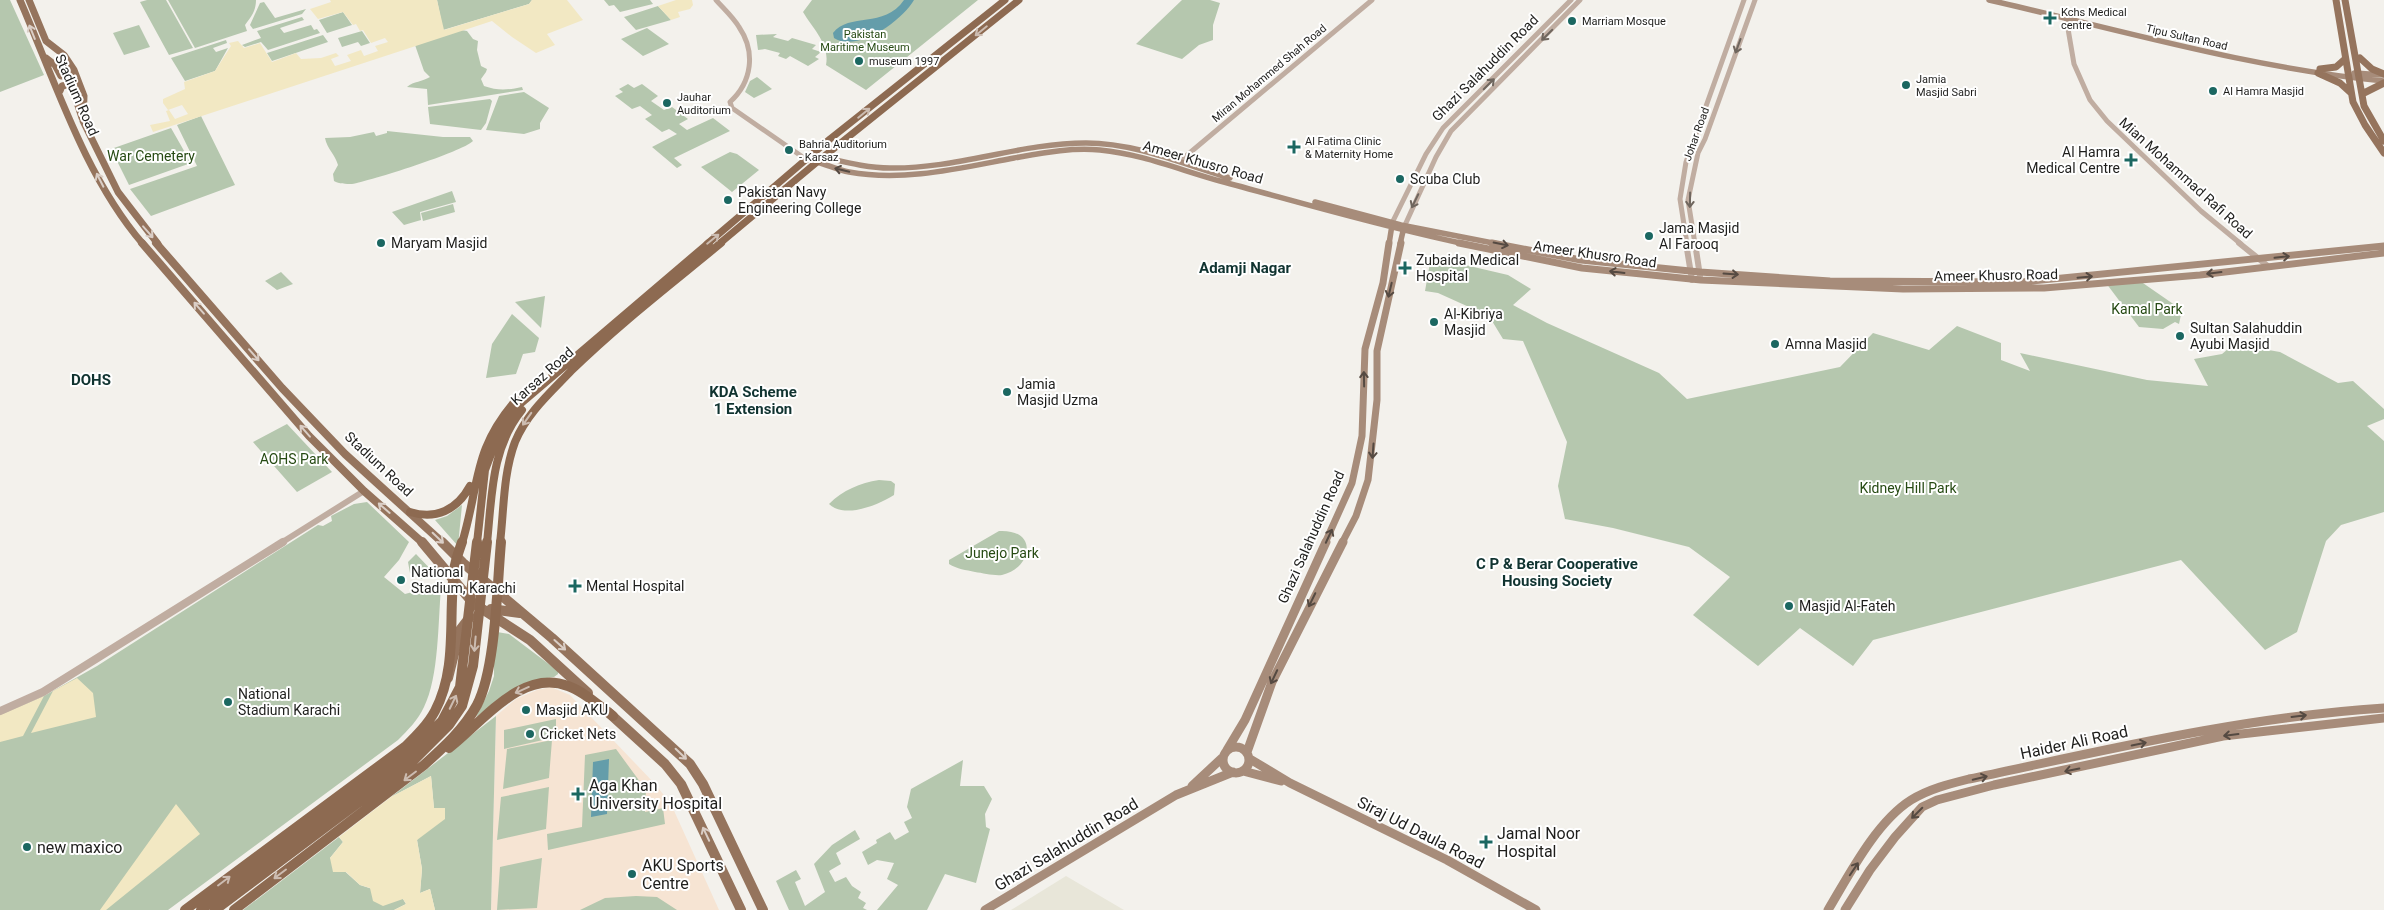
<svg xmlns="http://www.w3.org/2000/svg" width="2384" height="910" font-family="Roboto,sans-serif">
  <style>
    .built { fill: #e8e6d9 }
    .medical { fill: #f6e4d3 }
    .green { fill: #b5c7ae }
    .sand { fill: #f2e8c3 }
    .water { fill: #649daa }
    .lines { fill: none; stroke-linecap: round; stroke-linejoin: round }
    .tertiary-far2 { stroke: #c0ada1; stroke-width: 5 }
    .tertiary-far1 { stroke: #c0ada1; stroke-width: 6 }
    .tertiary { stroke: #c0ada1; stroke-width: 8 }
    .secondary-far2 { stroke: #a78c7a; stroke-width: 5.5 }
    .secondary-far1 { stroke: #a78c7a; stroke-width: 7 }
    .secondary { stroke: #a78c7a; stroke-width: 9 }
    .primary-far2 { stroke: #95745d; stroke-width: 7 }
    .primary-far1 { stroke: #95745d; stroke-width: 8 }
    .primary { stroke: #95745d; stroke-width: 10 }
    .trunk-far2 { stroke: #8d6a51; stroke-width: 7 }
    .trunk-far1 { stroke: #8d6a51; stroke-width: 8 }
    .trunk { stroke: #8d6a51; stroke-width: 10 }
    .oneway { stroke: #ccbcb1 }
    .oneway2 { stroke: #dacec6 }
    .oneway3 { stroke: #6f665e }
    .oneway4 { stroke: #554a42 }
    .poi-dot { fill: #1b6761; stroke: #fff; stroke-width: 2 }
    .labels { text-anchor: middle; stroke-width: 4; stroke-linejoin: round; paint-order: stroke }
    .far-poi-label { font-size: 11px; fill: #1e1e1c; stroke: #fff; text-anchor: start }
    .far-park-label { font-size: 11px; fill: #264a13; stroke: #fff }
    .far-street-label { font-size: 11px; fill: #1e1e1c; stroke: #fff }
    .street-label { font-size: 14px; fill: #1e1e1c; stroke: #fff }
    .poi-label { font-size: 14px; fill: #1e1e1c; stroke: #fff; text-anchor: start }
    .park-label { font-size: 14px; fill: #264a13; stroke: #fff }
    .neighbourhood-label { font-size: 15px; font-weight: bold; fill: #103330; stroke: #fff }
    .near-street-label { font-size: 16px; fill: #1e1e1c; stroke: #fff }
    .near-poi-label { font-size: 16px; fill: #1e1e1c; stroke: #fff; text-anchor: start }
  </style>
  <rect width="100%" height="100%" fill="#f3f1ec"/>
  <!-- built -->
  <path class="built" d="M1066,876L1124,910H1011Z"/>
  <!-- medical -->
  <path class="medical" d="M551,687L570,695L655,784L671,804L719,910H491L496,716L516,699L537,690Z"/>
  <!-- green -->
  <path class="green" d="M0,0H10L44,75L0,92Z
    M147,0H166L193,48L169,55L140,2Z
    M168,0H256C256,11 251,17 245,25L247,31L195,48Z
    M437,0H532L529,4L443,30Z
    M604,0H650L653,4L620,12L614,5L609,6Z
    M812,0H978L866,90L826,65C830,44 813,29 803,12Z
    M1182,0H1210L1220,3L1213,25V40L1199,45L1182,59L1136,44Z
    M264,2L275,18L306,9L302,14L253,29L250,25L260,3Z
    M658,6L671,20L636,30L624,17Z
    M343,12L352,25L327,33L319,20Z
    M302,17L304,20L280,28L284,33L311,25L314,30L317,29L320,33L268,50L261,42L245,47L242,45L261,38L257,31Z
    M139,25L150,47L124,55L113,33Z
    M647,28L669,44L643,56L621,39Z
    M461,30L467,31L473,39L478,41L477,50L481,66L487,69L486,72L481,79L484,86C498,91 508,90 522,87L523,90L428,105L427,89L407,87C414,81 422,82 430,77L424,71L415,45Z
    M362,31L370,43L361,46L358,42L342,47L338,38Z
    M777,34L773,37L788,41L792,38L816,45L812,49L821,52L815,57L819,59L808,66L790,56L786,59L778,56L780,53L765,49L758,50L756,35Z
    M323,35L328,42L272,61L267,53Z
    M226,40L227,43L213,48L216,52L228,48L215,71L185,81L171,58Z
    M757,77L772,89L754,98L745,92L750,81Z
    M628,84L634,88L642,84L658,96L651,101L664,110L672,107L688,119L679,124L687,130L713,118L730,131L674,158L682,165L677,168L652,147L677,134L669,129L662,132L645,119L652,115L640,106L632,109L615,96L623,92L619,89Z
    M524,92L549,108L540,123V129L524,134L486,130L499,96Z
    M490,99L492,101L486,123L481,130L430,124L428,107Z
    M201,116L235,185L151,216L130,189L197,166L177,125Z
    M171,128L191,163L129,185L111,149Z
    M387,131L443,137H470L473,141C462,152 370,181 352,184C346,184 339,184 334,181L333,174L338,165C335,154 327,149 325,138L350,137L374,132L376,136L387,133Z
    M730,152L737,154L759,170L732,192L701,167Z
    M452,191L456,202L420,212L421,220L404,225L392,212Z
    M453,204L455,212L423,221L421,213Z
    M1431,257L1508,275L1531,289L1513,305L1547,323L1659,373L1687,399L1840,367L1873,333L1929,350L1957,326L2001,343V360L2030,371L2020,353L2147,380L2208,386L2194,359L2222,354L2234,344L2280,352L2338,383L2353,381L2384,409V419L2367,426L2384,441V512L2341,525L2326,541L2297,632L2265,650L2181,560L1873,640L1853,666L1800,628L1758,666L1693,615L1730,577L1689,547L1613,528L1565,519L1558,486L1567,442L1523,341L1503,339L1489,316L1438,293L1425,291Z
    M281,272L293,284L277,290L265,281Z
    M2140,281L2182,310L2179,324L2175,322L2163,329L2139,327L2106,283Z
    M545,296L541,328L515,302Z
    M512,314L539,338L535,352L523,354L516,374L486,378L492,344Z
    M287,424L332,472L297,492L253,442Z
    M879,480L891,481L895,484L894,495C878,505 845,519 829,504C843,490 860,483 879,480Z
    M367,502L409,542L399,560L384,577L405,594L435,586L441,588C438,622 439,677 424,707C418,720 408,730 398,740L168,910H0V715L44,696L97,666L318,525L323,526L332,521L331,516L354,504Z
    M462,505L458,546L435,520L447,516Z
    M999,531C1040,529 1031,569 1002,575C994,576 983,573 975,572C966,570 957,569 949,564V560Z
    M416,554L437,576L421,579L410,573L408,562Z
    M497,632L509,634L558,671V674L554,677C526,680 498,700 476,717L489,691L494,676V634Z
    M496,716L491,910H435L430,889L420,893L422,869L417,840L434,809L431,776L391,797Z
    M556,719V737L504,749V730Z
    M552,740L549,778L503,789L507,749Z
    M616,749L646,790L645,812L663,808L665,824L548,850L547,834L582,827L585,755Z
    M963,760L960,786H984L992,799L985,814L986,827L990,829L976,883L945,874L927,910H877L898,885L887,879L894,863L877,860L868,865L862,852L877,843L876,840L890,832L895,840L909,832L904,822L912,818L907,807L911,789Z
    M549,787L546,829L497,840L501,797Z
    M855,830L860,839L836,853L841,864L829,871L835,882L846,877L852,886L861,892L858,898L866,903L863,908L867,910H789L776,881L796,870L801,879L795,882L805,906L825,892L814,864L832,845Z
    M339,837L343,842L330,858L360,885L403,899L406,904L394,910H243Z
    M542,858L537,908L497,910L500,867Z
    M636,896L657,897L677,910H580L605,898Z"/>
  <!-- sand -->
  <path class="sand" d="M330,0H437L444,30L529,4L532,0H567L583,20L547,34L555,45L536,53L512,37L492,21L153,132L150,125L170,121L166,111L169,110L175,119L188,114L182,105L168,110L163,103V99L185,89L184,82L215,71L231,46L229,43L238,41L244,48L260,43L272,62L296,53L301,59L321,58L336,53L339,56L331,59L335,66L351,61L347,55L361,50L364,56L378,51L375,46L388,42L385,38L371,43L363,30L360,31L356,24L353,25L343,12L318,19L310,9L331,2Z
    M676,0H692L693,5L690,9L678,12L680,17L671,20L658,6Z
    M77,678L93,693L96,717L31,733L53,691Z
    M44,696L23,736L0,742V715Z
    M431,776L434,808H445V819L417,840L422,869L420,893L430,889L435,910H394L406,904L403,899L383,906L373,901L370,888L360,885L346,872H333L330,858L343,842L339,837L391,797Z
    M176,804L200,834L106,910H100Z"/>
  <!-- water -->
  <path class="water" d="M904,0H914C902,21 857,53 834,38L833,33C849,12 884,29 904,0Z
    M609,759L607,814L591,817L593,762Z"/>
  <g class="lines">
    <!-- tertiary-far2 -->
    <path class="tertiary-far2" d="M716,0C724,9 733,17 739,27C756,52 752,82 730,102L732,108L807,160
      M2066,17L2074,64L2090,100L2107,121L2201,211L2241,244
      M1180,161L1372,0
      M1392,223L1426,154L1443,128L1571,0
      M1405,225L1436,157L1451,131L1580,0
      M1687,244L1680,199L1686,162L1744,0
      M1695,244L1688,200L1698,153L1705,139L1755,0"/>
    <!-- tertiary-far1 -->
    <path class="tertiary-far1" d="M1686,243L1692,280
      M1695,243L1700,276
      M2239,243L2269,267
      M281,543L364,491"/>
    <!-- tertiary -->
    <path class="tertiary" d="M0,711L43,692L283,542"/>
    <!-- secondary-far2 -->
    <path class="secondary-far2" d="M1989,0C2121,30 2249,68 2384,81
      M2354,73L2384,75
      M823,157C845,162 867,168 890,168C957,169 1020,143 1086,143C1136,143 1183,164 1230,178
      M817,162C828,165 838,170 849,172C904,182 960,168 1014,158C1042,153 1072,147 1100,150C1142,154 1180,170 1220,181C1302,203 1383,227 1465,244
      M1315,202L1401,225L1498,244
      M1389,244L1392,225
      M1400,244L1404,227"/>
    <!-- secondary-far1 -->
    <path class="secondary-far1" d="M1459,243L1582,268L1701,280L1903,289L2044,288L2200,275L2384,253
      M1492,243L1581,260L1700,272L1830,281L2022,282L2384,246
      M1325,543L1352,483L1362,436L1365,349L1383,283L1389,243
      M1342,543L1356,516L1368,480L1377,400V351L1401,243"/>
    <!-- secondary -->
    <path class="secondary" d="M1223 760a13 13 0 1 1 26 0a13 13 0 1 1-26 0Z
      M1227,750L1245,720L1326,542
      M1247,752L1272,682L1343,542
      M1250,759L1290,783L1447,860L1536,910
      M1243,771L1281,781
      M1192,786L1222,758
      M985,910L1176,795L1233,772
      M1828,910C1849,875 1876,822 1911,800C1929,789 1949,784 1969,779C2106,750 2243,717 2384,708
      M1845,910L1870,870L1895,837L1922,807L1937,800L1994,785L2223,736L2384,718"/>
    <!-- primary-far2 -->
    <path class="primary-far2" d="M20,0C55,81 85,177 143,244
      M29,0L46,41L64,55L74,70L84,96L83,121L118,192L158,244
      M2336,0L2353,102L2365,125L2384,153
      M2345,0L2364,106L2384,141
      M46,58L55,65L61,76H66L74,70
      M2360,58L2372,69L2384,74
      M2320,69L2336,67L2345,59
      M2318,73L2340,83L2351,93
      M60,91L62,86L71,84L82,118
      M2364,93L2384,83"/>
    <!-- primary-far1 -->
    <path class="primary-far1" d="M142,243L309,436L364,491L423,543
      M156,243L282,388L345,454L443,543"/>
    <!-- primary -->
    <path class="primary" d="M422,542L473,603L530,640L588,693
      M442,542L463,563L552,638L690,764L703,784L763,910
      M491,609L520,613
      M448,678L460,630L470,617
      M608,712L665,764L681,784L741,910"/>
    <!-- trunk-far2 -->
    <path class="trunk-far2" d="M707,244L830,139L1005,0
      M719,244L817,162L1019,0"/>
    <!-- trunk-far1 -->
    <path class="trunk-far1" d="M410,512C436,520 457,510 470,486
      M462,543C480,484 472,450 517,399
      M477,543L485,470L499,433L520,404L709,243
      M487,543C492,496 491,448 522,410
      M500,543C504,510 503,474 515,442C527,413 550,393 571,371C618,325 670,285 721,243"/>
    <!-- trunk -->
    <path class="trunk" d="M449,748C482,723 521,668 568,686C585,692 599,706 613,716
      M185,910L406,746C417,735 428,724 435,711C458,667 448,618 454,571C455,561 459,551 462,542
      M201,910L406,756L442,721L460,687L477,542
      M215,910L411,763L449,725L462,706L473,666L487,542
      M234,910L424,765C444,747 464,729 477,705C496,668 497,585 501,542"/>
  </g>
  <!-- one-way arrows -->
  <defs><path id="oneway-shaft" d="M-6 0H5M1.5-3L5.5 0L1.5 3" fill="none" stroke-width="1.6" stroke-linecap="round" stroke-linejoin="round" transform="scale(1.25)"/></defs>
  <g class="oneway">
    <use href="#oneway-shaft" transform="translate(981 31) rotate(141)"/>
    <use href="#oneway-shaft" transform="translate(864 113) rotate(-39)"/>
    <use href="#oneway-shaft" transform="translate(713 239) rotate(-39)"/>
    <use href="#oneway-shaft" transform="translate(527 419) rotate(125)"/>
    <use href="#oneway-shaft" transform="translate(475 644) rotate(95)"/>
    <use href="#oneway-shaft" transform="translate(522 690) rotate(156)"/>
    <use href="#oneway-shaft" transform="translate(453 702) rotate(-64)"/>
    <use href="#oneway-shaft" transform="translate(410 776) rotate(143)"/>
    <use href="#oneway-shaft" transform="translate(280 874) rotate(143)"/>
    <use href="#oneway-shaft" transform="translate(224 881) rotate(-37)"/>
  </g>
  <g class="oneway2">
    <use href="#oneway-shaft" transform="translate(32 32) rotate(-112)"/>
    <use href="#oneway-shaft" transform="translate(100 180) rotate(-117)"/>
    <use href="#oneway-shaft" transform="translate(148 232) rotate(49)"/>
    <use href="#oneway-shaft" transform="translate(199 308) rotate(-131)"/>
    <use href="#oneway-shaft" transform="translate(254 355) rotate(49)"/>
    <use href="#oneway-shaft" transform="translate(305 431) rotate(-131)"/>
    <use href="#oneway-shaft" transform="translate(384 508) rotate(-139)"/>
    <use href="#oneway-shaft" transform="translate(438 538) rotate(44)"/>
    <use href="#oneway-shaft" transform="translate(560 645) rotate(42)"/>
    <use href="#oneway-shaft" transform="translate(681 754) rotate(44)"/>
    <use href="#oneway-shaft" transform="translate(706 834) rotate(-115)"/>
  </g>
  <g class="oneway3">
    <use href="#oneway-shaft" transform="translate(1547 35) rotate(135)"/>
    <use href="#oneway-shaft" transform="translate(1738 46) rotate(110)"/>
    <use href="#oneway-shaft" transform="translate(1489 84) rotate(-45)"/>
    <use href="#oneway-shaft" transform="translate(1690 200) rotate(91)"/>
    <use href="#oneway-shaft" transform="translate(1415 201) rotate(116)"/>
  </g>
  <g class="oneway4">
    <use href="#oneway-shaft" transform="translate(842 170) rotate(-167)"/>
    <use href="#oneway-shaft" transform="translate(1501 244) rotate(11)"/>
    <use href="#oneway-shaft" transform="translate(2282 257) rotate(-6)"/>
    <use href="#oneway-shaft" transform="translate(1617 272) rotate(-173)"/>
    <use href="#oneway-shaft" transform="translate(2214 273) rotate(173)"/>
    <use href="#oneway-shaft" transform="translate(1731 274) rotate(4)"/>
    <use href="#oneway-shaft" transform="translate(2085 277) rotate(-5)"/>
    <use href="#oneway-shaft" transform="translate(1390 290) rotate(103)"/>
    <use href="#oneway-shaft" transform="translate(1364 379) rotate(-91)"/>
    <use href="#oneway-shaft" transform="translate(1373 451) rotate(94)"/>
    <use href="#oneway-shaft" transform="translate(1329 536) rotate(-65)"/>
    <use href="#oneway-shaft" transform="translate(1312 600) rotate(116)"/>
    <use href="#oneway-shaft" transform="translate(1274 677) rotate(115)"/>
    <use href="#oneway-shaft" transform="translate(2299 716) rotate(-7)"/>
    <use href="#oneway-shaft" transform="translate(2231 735) rotate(173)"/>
    <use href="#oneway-shaft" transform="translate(2139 744) rotate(-12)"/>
    <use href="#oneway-shaft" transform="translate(2072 770) rotate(169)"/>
    <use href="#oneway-shaft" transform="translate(1980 778) rotate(-13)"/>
    <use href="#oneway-shaft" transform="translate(1917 813) rotate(135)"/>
    <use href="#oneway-shaft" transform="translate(1854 869) rotate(-56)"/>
  </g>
  <!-- markers -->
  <g class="poi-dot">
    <path d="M2047.5 10.5h5v5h5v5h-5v5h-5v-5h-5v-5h5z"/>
    <circle cx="1572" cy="21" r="5"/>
    <circle cx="859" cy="61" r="5"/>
    <circle cx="1906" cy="85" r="5"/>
    <circle cx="2213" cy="91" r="5"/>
    <circle cx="667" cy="103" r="5"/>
    <path d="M1291.5 139.5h5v5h5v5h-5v5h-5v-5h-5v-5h5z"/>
    <circle cx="789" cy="150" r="5"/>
    <path d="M2128.5 152.5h5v5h5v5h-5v5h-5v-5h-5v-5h5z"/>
    <circle cx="1400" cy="179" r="5"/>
    <circle cx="728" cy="200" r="5"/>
    <circle cx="1649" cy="236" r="5"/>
    <circle cx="381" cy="243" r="5"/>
    <path d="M1402.5 260.5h5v5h5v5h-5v5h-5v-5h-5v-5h5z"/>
    <circle cx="1434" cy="322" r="5"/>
    <circle cx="2180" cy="336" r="5"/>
    <circle cx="1775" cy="344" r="5"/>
    <circle cx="1007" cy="392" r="5"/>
    <circle cx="401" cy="580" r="5"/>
    <path d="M572.5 578.5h5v5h5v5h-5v5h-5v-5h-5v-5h5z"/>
    <circle cx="1789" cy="606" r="5"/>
    <circle cx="228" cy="702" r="5"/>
    <circle cx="526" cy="710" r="5"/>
    <circle cx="530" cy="734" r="5"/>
    <path d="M575.5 786.5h5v5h5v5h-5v5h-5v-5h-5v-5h5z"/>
    <path d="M1483.5 834.5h5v5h5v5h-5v5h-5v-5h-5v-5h5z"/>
    <circle cx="27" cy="847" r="5"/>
    <circle cx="632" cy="874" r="5"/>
  </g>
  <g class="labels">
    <!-- far-poi labels -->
    <g class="far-poi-label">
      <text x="2061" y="16">Kchs Medical<tspan x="2061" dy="13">centre</tspan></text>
      <text x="1582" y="25">Marriam Mosque</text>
      <text x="869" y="65">museum 1997</text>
      <text x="1916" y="83">Jamia<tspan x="1916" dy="13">Masjid Sabri</tspan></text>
      <text x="2223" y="95">Al Hamra Masjid</text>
      <text x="677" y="101">Jauhar<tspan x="677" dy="13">Auditorium</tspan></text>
      <text x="1305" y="145">Al Fatima Clinic<tspan x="1305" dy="13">&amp; Maternity Home</tspan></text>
      <text x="799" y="148">Bahria Auditorium<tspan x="799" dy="13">- Karsaz</tspan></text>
    </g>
    <!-- far-park labels -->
    <g class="far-park-label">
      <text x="865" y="38">Pakistan<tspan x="865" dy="13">Maritime Museum</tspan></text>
    </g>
    <!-- far-street labels -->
    <g class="far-street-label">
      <text transform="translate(2187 37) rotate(13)" y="4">Tipu Sultan Road</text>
      <text transform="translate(1269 73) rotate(-40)" y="4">Miran Mohammed Shah Road</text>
      <text transform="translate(1696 134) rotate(-70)" y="4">Johar Road</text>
    </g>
    <!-- street labels -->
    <g class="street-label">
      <text transform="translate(1485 68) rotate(-45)" y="5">Ghazi Salahuddin Road</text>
      <text transform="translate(77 95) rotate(66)" y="5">Stadium Road</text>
      <text transform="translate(1203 162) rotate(16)" y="5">Ameer Khusro Road</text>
      <text transform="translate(2186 178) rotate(42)" y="5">Mian Mohammad Rafi Road</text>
      <text transform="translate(1595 254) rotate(8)" y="5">Ameer Khusro Road</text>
      <text transform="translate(1996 275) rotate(-1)" y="5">Ameer Khusro Road</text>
      <text transform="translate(542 376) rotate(-42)" y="5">Karsaz Road</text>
      <text transform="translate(379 464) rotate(43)" y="5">Stadium Road</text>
      <text transform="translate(1311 537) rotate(-66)" y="5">Ghazi Salahuddin Road</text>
    </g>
    <!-- poi labels -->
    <g class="poi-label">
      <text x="2120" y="157" text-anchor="end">Al Hamra<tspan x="2120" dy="16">Medical Centre</tspan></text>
      <text x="1410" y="184">Scuba Club</text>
      <text x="738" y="197">Pakistan Navy<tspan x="738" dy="16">Engineering College</tspan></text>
      <text x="1659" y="233">Jama Masjid<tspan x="1659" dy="16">Al Farooq</tspan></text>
      <text x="391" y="248">Maryam Masjid</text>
      <text x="1416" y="265">Zubaida Medical<tspan x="1416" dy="16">Hospital</tspan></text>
      <text x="1444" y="319">Al-Kibriya<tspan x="1444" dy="16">Masjid</tspan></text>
      <text x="2190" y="333">Sultan Salahuddin<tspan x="2190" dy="16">Ayubi Masjid</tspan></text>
      <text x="1785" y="349">Amna Masjid</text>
      <text x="1017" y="389">Jamia<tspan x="1017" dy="16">Masjid Uzma</tspan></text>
      <text x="411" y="577">National<tspan x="411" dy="16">Stadium, Karachi</tspan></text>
      <text x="586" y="591">Mental Hospital</text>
      <text x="1799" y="611">Masjid Al-Fateh</text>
      <text x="238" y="699">National<tspan x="238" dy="16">Stadium Karachi</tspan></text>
      <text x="536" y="715">Masjid AKU</text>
      <text x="540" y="739">Cricket Nets</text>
    </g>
    <!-- park labels -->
    <g class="park-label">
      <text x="151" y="161">War Cemetery</text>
      <text x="2147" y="314">Kamal Park</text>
      <text x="294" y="464">AOHS Park</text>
      <text x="1908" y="493">Kidney Hill Park</text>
      <text x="1002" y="558">Junejo Park</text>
    </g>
    <!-- neighbourhood labels -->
    <g class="neighbourhood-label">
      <text x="1245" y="273">Adamji Nagar</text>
      <text x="91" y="385">DOHS</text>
      <text x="753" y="397">KDA Scheme<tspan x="753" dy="17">1 Extension</tspan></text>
      <text x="1557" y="569">C P &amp; Berar Cooperative<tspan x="1557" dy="17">Housing Society</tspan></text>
    </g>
    <!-- near-street labels -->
    <g class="near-street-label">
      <text transform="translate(2074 742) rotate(-12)" y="6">Haider Ali Road</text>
      <text transform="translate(1421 832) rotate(27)" y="6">Siraj Ud Daula Road</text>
      <text transform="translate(1066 844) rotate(-31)" y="6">Ghazi Salahuddin Road</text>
    </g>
    <!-- near-poi labels -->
    <g class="near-poi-label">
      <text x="589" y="791">Aga Khan<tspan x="589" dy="18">University Hospital</tspan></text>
      <text x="1497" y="839">Jamal Noor<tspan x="1497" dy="18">Hospital</tspan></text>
      <text x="37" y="853">new maxico</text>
      <text x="642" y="871">AKU Sports<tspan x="642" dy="18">Centre</tspan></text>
    </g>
  </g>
</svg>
